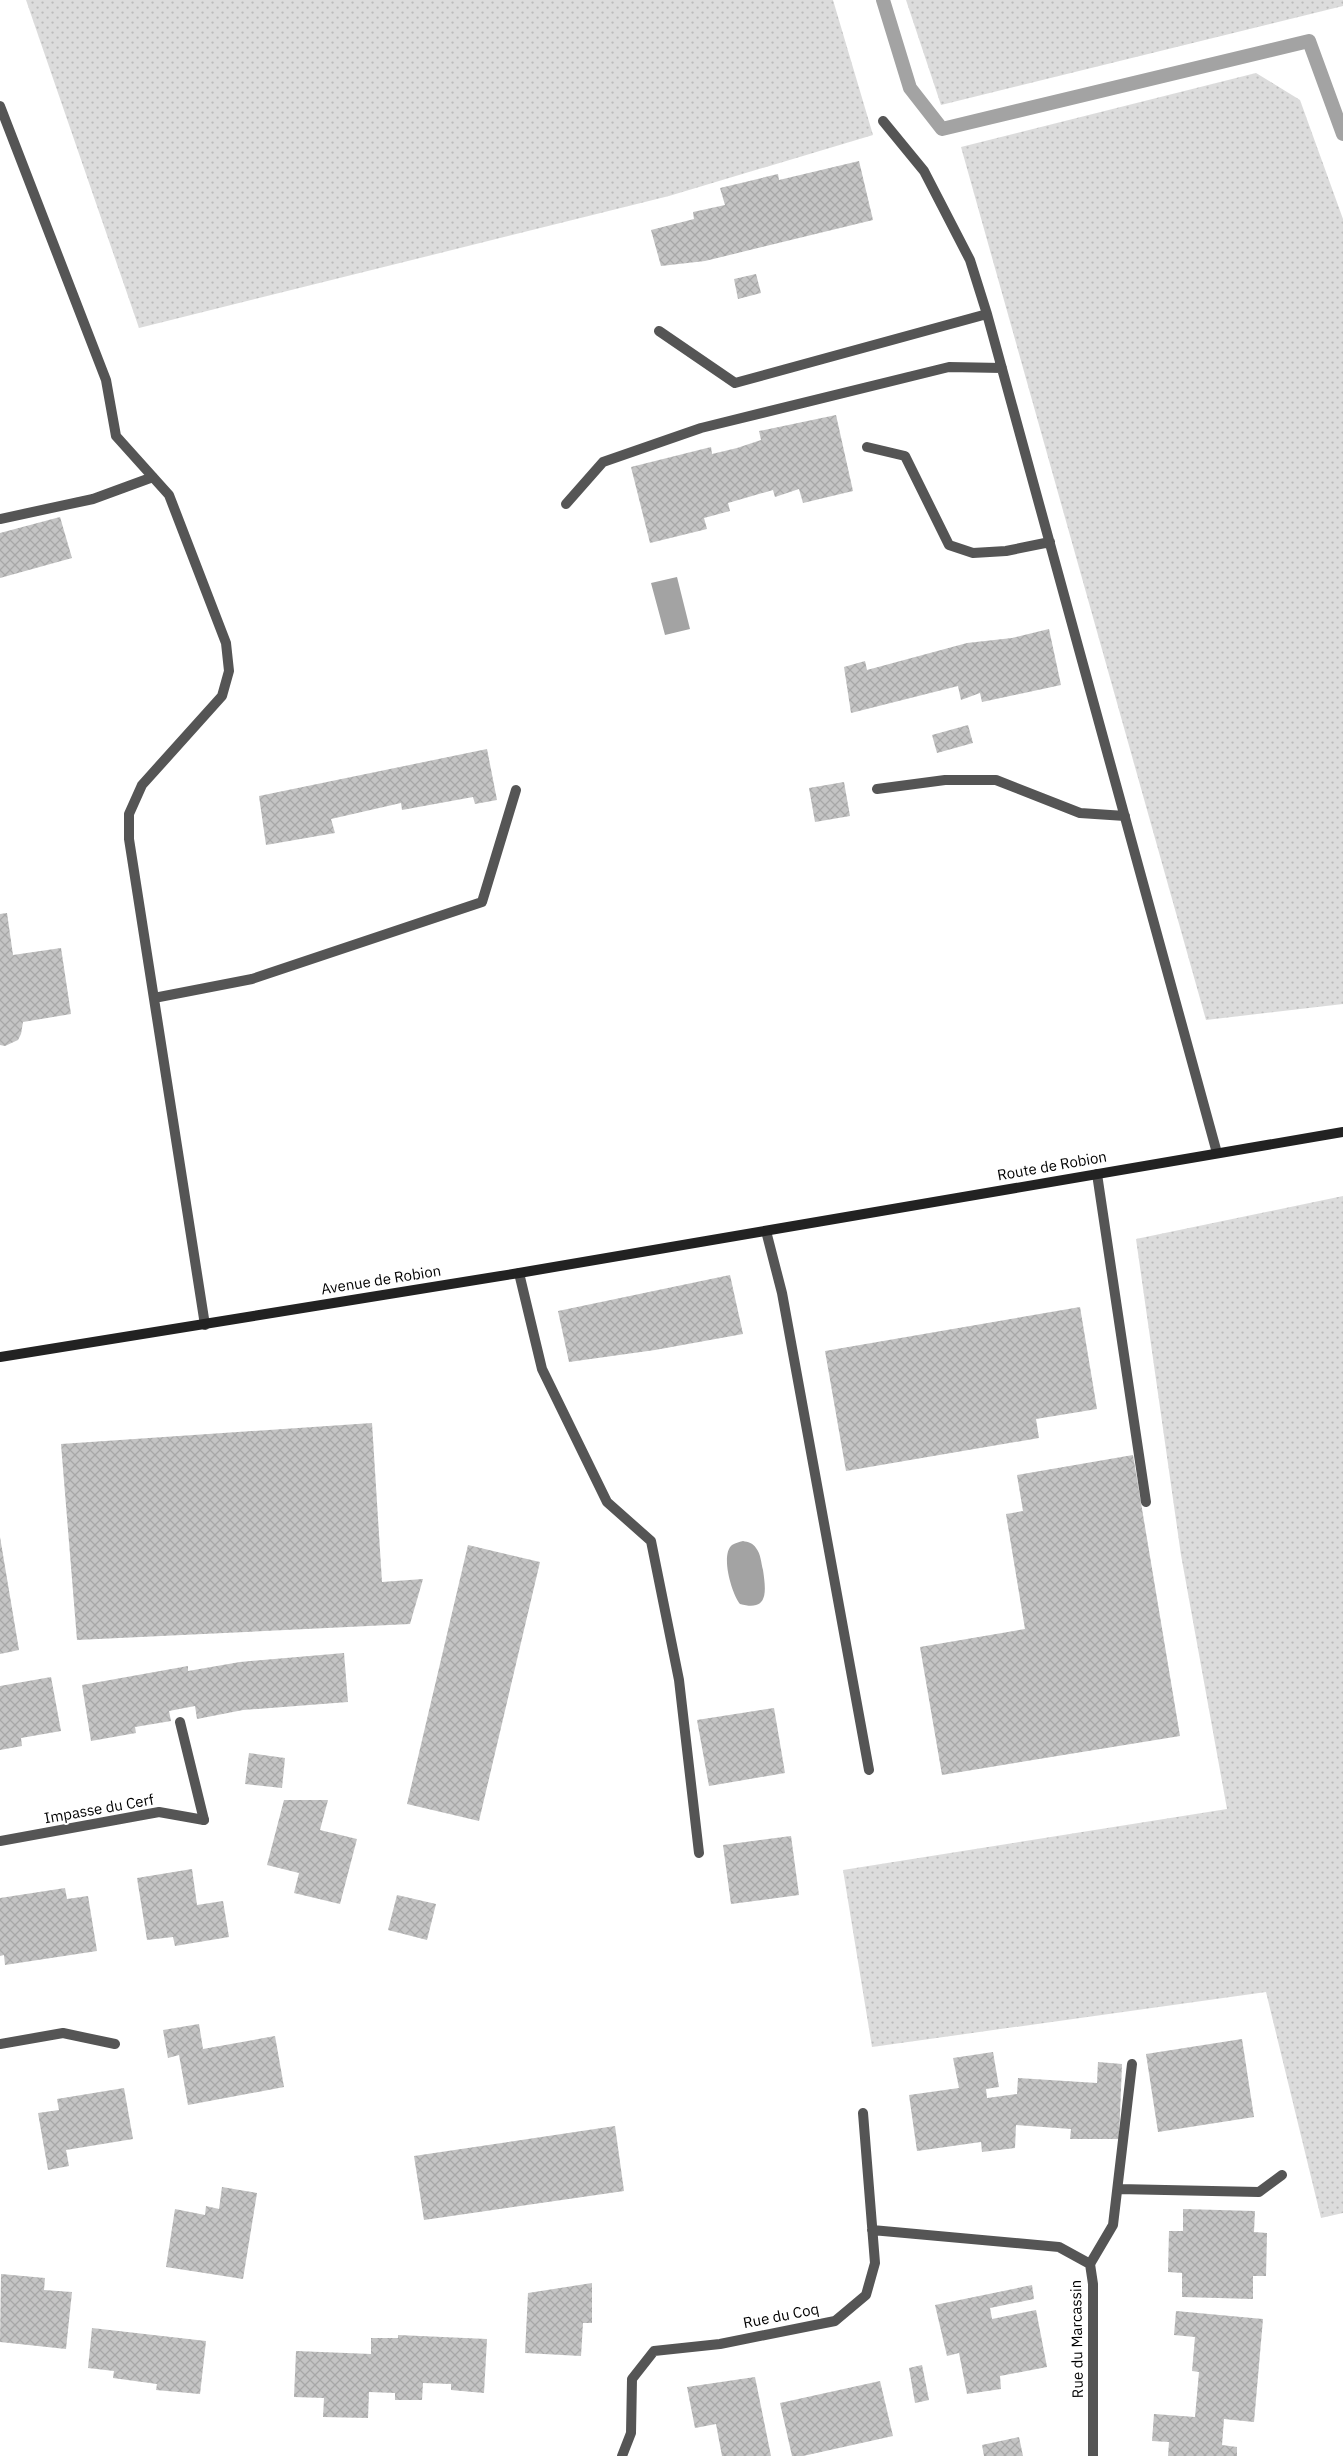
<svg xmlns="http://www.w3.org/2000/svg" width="1343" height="2456" font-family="'IBM Plex Sans',sans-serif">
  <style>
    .grass { fill: url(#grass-dots) }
    .water { fill: #a3a3a3 }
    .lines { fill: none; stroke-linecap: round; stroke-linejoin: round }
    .stream { stroke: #a3a3a3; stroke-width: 14 }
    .building { fill: url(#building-cross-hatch) }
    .service { stroke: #555; stroke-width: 10 }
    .minor { stroke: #555; stroke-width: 10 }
    .secondary { stroke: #222; stroke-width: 10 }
    .labels { text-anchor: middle; stroke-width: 4; stroke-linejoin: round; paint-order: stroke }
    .street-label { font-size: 15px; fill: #000; stroke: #fff }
  </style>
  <defs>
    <pattern id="grass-dots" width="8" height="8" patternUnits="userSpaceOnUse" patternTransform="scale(1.25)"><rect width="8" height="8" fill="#dcdcdc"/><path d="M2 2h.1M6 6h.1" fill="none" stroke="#bbb" stroke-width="1.8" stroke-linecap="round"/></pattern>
    <pattern id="building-cross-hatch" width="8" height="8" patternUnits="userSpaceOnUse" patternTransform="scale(1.25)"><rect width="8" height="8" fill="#c4c4c4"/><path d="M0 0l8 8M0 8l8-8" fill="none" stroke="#a7a7a7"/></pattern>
  </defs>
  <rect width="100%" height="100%" fill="#fff"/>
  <!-- grass -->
  <path class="grass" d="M26,0H833L873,135L669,196L139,328Z
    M906,0H1343V6L941,105Z
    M1256,73L1300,100L1343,219V1004L1206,1020L961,147Z
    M1343,1196V2213L1321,2218L1266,1992L872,2047L843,1870L1227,1809L1181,1555L1136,1239Z"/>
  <!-- water -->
  <path class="water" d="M677,577L690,629L665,635L651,583Z
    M743,1541C748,1542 753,1543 756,1548C761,1554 761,1563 763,1570C766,1591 769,1612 740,1604C732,1594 720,1555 732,1545C735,1543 739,1542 743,1541Z"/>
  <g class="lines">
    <!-- stream -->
    <path class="stream" d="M883,0L910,88L942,129L1309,41L1343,134"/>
  </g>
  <!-- building -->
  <path class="building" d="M859,161L873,220L705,261L661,266L651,230L694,219L693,212L725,205L720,188L778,174L779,180Z
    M756,274L761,293L738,299L734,279Z
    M836,415L853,491L803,503L799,489L775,497L773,490L728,503L730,511L704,518L707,529L650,543L631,467L711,447L712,454L737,448L761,440L759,431Z
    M60,517L72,558L0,578V533Z
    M1049,629L1061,685L982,702L980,693L961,700L958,686L851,713L844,667L865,661L867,670L967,643L1012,638Z
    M968,725L973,743L937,753L932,735Z
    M487,749L497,800L475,804L473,797L402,810L401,803L331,819L335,833L266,845L259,796Z
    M844,782L850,816L815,822L809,788Z
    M7,913L13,955L61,948L71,1014L23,1022L21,1034L18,1040L5,1046L0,1045V914Z
    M730,1275L743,1334L655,1350L569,1362L558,1311Z
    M1080,1307L1097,1409L1036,1419L1039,1438L846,1471L825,1351Z
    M372,1423L382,1582L423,1579L410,1624L77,1640L61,1444Z
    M1133,1455L1180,1736L942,1775L920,1647L1025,1629L1006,1514L1023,1511L1017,1475Z
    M0,1537L19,1650L0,1654Z
    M468,1545L540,1562L479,1821L407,1804Z
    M344,1653L348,1702L243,1710L197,1719L195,1706L169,1711L171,1721L135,1727L136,1733L91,1741L82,1685L188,1666V1671L240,1662Z
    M51,1677L61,1731L21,1738L22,1746L0,1750V1686Z
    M774,1708L785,1773L709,1786L697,1720Z
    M249,1753L285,1758L282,1788L245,1784Z
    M284,1800H328L320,1830L357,1839L340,1904L294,1893L299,1873L267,1865Z
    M791,1836L799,1895L731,1904L723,1845Z
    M192,1869L197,1905L223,1901L229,1937L175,1946L173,1937L147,1940L137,1878Z
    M65,1888L67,1899L88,1896L97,1951L5,1965L4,1955L0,1956V1898Z
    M397,1895L436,1904L427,1940L388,1930Z
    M199,2024L203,2049L275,2036L284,2087L188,2105L179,2055L168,2058L163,2030Z
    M1242,2039L1254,2117L1158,2132L1146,2054Z
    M993,2052L999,2087L986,2089L987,2098L1017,2094L1018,2078L1097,2083L1098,2062L1122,2064L1119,2139H1070L1071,2129L1016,2125L1015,2148L982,2152L981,2142L917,2151L909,2095L959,2088L953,2058Z
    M124,2088L133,2139L66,2150L69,2166L48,2170L38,2113L59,2110L57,2099Z
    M615,2126L624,2191L424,2220L414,2156Z
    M222,2187L257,2193L243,2279L166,2267L175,2209L205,2215L206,2206L219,2209Z
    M1183,2209L1255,2211L1254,2232L1267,2233L1266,2276H1253V2299L1182,2297V2273L1168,2272L1169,2231H1183Z
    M1,2274L45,2278L44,2290L72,2292L66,2349L0,2342Z
    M592,2283V2323H583L581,2356L525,2353L528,2293Z
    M1032,2285L1034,2299L990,2308L992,2319L1036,2310L1047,2367L1000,2376L1001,2389L967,2394L959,2353L947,2356L935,2305Z
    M1176,2311L1263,2319L1254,2422L1224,2419L1222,2445L1237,2447V2456H1168L1169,2442L1152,2441L1154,2414L1195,2417L1199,2372L1192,2371L1195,2337L1174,2335Z
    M92,2328L206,2341L200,2394L156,2390L157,2384L113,2378L114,2371L88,2368Z
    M398,2335L487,2339L484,2393L451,2390V2384L423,2383L422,2400H395V2393L369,2392L368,2418L323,2417L324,2398L294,2397L296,2351L371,2354V2338H398Z
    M922,2365L929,2400L915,2403L909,2368Z
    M755,2377L771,2456H722L716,2424L695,2428L687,2387Z
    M880,2381L893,2436L803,2456H792L780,2403Z
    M1019,2437L1023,2456H984L982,2445Z"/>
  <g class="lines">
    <!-- service -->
    <path class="service" d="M0,106L106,380L116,436L169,495L226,643L229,671L222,696L142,785L129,814V839L205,1325
      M883,121L924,171L970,260L987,314L1217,1153
      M659,331L735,383L987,314
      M867,447L905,456L949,545L973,553L1006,551L1050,542
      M566,504L603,462L701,428L949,367L1002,368
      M0,519L93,499L153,477
      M877,789L945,780H996L1080,813L1125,816
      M154,998L252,979L482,902L516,790
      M1097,1174L1146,1502
      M766,1231L782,1293L869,1770
      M519,1273L542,1369L607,1502L651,1541L679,1680L699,1853
      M180,1722L204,1820
      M1118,2189L1259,2192L1282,2175
      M1090,2264L1113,2225L1132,2064"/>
    <!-- minor -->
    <path class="minor" d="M0,1841L159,1812L204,1820
      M0,2044L63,2033L115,2044
      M872,2230L1059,2247L1090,2264L1093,2284V2456
      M622,2456L631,2433L632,2379L654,2351L720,2344L835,2321L866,2295L875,2263L863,2113"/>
    <!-- secondary -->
    <path class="secondary" d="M0,1357L519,1273L1343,1132"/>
  </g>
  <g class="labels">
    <!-- street labels -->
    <g class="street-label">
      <text transform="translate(1052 1166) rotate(-10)" y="5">Route de Robion</text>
      <text transform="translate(381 1280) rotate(-9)" y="5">Avenue de Robion</text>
      <text transform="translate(99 1809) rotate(-10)" y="5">Impasse du Cerf</text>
      <text transform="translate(781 2316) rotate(-11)" y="5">Rue du Coq</text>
      <text transform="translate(1077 2339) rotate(-91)" y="5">Rue du Marcassin</text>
    </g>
  </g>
</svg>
